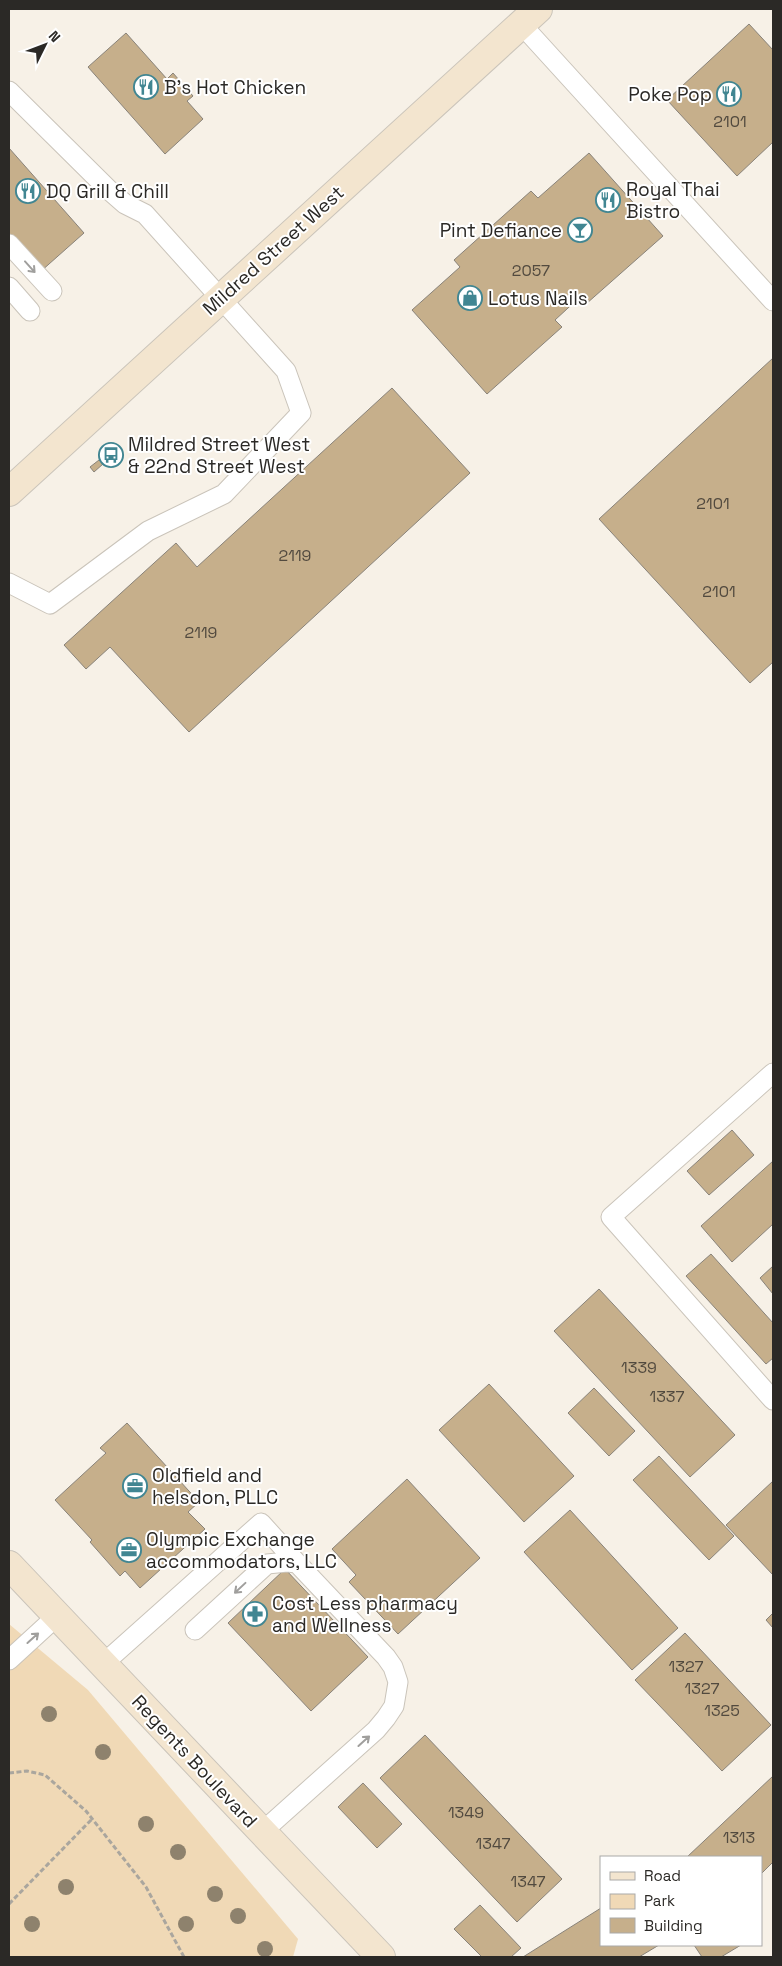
<svg xmlns="http://www.w3.org/2000/svg" width="782" height="1966" font-family="'Space Grotesk',sans-serif">
  <style>
    .green { fill: #f0d9b6 }
    .building { fill: #c6af8b; stroke: #89837a }
    .lines { fill: none; stroke-linecap: round; stroke-linejoin: round }
    .service-casing { stroke: #cac4ba; stroke-width: 21 }
    .secondary-casing { stroke: #cac4ba; stroke-width: 30 }
    .path { stroke: #aaa69e; stroke-width: 3; stroke-dasharray: 5 2.5; stroke-linecap: butt }
    .service { stroke: #fff; stroke-width: 19 }
    .secondary { stroke: #f3e5cf; stroke-width: 28 }
    .tree { fill: #8e826d }
    .oneway { stroke: #a09f9d }
    .labels { text-anchor: middle; stroke-width: 4; stroke-linejoin: round; paint-order: stroke }
    .number-label { font-size: 16px; fill: #524a3f }
    .poi-label { font-size: 19px; fill: #2b2926; stroke: #fff; text-anchor: start }
    .street-label { font-size: 19px; fill: #2b2926; stroke: #fff }
  </style>
  <rect width="100%" height="100%" fill="#f7f1e7"/>
  <!-- green -->
  <path class="green" d="M9,1624L88,1690L298,1939L293,1957H9Z"/>
  <!-- building -->
  <path class="building" d="M749,24L773,50V142L737,176L667,100Z
    M126,33L167,79L173,73L193,96L187,101L203,119L165,154L88,67Z
    M9,148L84,233L40,272L9,237Z
    M589,153L663,236L586,304L580,297L555,320L562,327L487,394L412,310L460,267L454,260L531,191L538,198Z
    M773,358V662L750,683L599,519Z
    M392,388L470,473L189,732L110,647L86,669L64,645L176,543L197,567Z
    M99,460L103,464L94,472L90,467Z
    M732,1130L754,1155L709,1195L687,1171Z
    M773,1161V1224L732,1262L701,1226Z
    M711,1254L773,1323V1358L766,1364L686,1276Z
    M773,1266V1294L760,1278Z
    M599,1289L735,1435L690,1477L554,1331Z
    M489,1384L574,1476L524,1522L439,1430Z
    M594,1388L635,1431L609,1456L568,1413Z
    M127,1423L199,1502L188,1512L205,1529L140,1588L125,1571L120,1576L90,1542L92,1540L55,1500L106,1453L100,1448Z
    M659,1456L734,1536L709,1560L633,1480Z
    M407,1479L480,1558L398,1634L349,1582L356,1575L332,1549Z
    M773,1481V1575L726,1525Z
    M570,1510L678,1628L632,1670L524,1552Z
    M285,1569L368,1657L311,1711L228,1623Z
    M773,1613V1628L766,1620Z
    M685,1633L771,1725L722,1771L635,1680Z
    M425,1735L562,1879L517,1922L380,1778Z
    M773,1776V1862L761,1874V1857H687Z
    M363,1783L402,1824L377,1848L338,1807Z
    M480,1905L521,1948L511,1957H482L454,1929Z
    M601,1908V1945H659L639,1957H523Z
    M694,1945H741L721,1957H702Z"/>
  <g class="lines">
    <defs>
      <path id="service" d="M521,24L773,301
        M9,91L109,190L125,204L145,214L286,371L301,413L224,494L148,531L50,604L9,583
        M9,244L52,291
        M9,287L30,311
        M773,1073L611,1217L773,1400
        M195,1630L267,1564L287,1562L297,1563
        M9,1660L57,1616
        M103,1664L261,1523L297,1563L386,1657L393,1667L398,1682L394,1706L386,1718L376,1730L262,1832"/>
      <path id="secondary" d="M9,492L538,9
        M9,1565L381,1957"/>
    </defs>
    <!-- service casing -->
    <use href="#service" class="service-casing"/>
    <!-- secondary casing -->
    <use href="#secondary" class="secondary-casing"/>
    <!-- path -->
    <path class="path" d="M9,1773L27,1771L45,1775L86,1811L146,1887L184,1957
      M9,1904L92,1819"/>
    <!-- service -->
    <use href="#service" class="service"/>
    <!-- secondary -->
    <use href="#secondary" class="secondary"/>
  </g>
  <!-- trees -->
  <g class="tree">
    <circle cx="49" cy="1714" r="8"/>
    <circle cx="103" cy="1752" r="8"/>
    <circle cx="146" cy="1824" r="8"/>
    <circle cx="178" cy="1852" r="8"/>
    <circle cx="66" cy="1887" r="8"/>
    <circle cx="215" cy="1894" r="8"/>
    <circle cx="238" cy="1916" r="8"/>
    <circle cx="32" cy="1924" r="8"/>
    <circle cx="186" cy="1924" r="8"/>
    <circle cx="265" cy="1949" r="8"/>
  </g>
  <!-- one-way arrows -->
  <defs><path id="oneway-shaft" d="M-6 0H5M1.5-3L5.5 0L1.5 3" fill="none" stroke-width="1.6" stroke-linecap="round" stroke-linejoin="round" transform="scale(1.25)"/></defs>
  <g class="oneway">
    <use href="#oneway-shaft" transform="translate(30 267) rotate(48)"/>
    <use href="#oneway-shaft" transform="translate(240 1588) rotate(137)"/>
    <use href="#oneway-shaft" transform="translate(33 1638) rotate(-42)"/>
    <use href="#oneway-shaft" transform="translate(364 1741) rotate(-42)"/>
  </g>
  <!-- icons -->
  <defs>
    <symbol id="restaurant-ring" viewBox="-11 -11 22 22"><circle r="9.5" fill="#fff" stroke="#418692" stroke-width="1.5"/><path d="M-5-6h1v4h1v-4h1v4h1v-4h1v5L-1.5 .5V6h-2V.5L-5-1ZM5-6V6H3V1.5H1.5Q1.5-4 5-6Z" fill="#418692"/></symbol>
    <symbol id="bar-ring" viewBox="-11 -11 22 22"><circle r="9.5" fill="#fff" stroke="#418692" stroke-width="1.5"/><path d="M-6-5H6L.8 .8V4.5H3.5V6h-7V4.5H-.8V.8Z" fill="#418692"/></symbol>
    <symbol id="shop-ring" viewBox="-11 -11 22 22"><circle r="9.5" fill="#fff" stroke="#418692" stroke-width="1.5"/><path d="M-5-2.5h2.3a2.7 3.5 0 0 1 5.4 0H5L5.5 6h-11ZM-1.5-2.5h3a1.5 2.3 0 0 0-3 0Z" fill="#418692"/></symbol>
    <symbol id="bus-ring" viewBox="-11 -11 22 22"><circle r="9.5" fill="#fff" stroke="#418692" stroke-width="1.5"/><path d="M-5-6H5V4H4V6H2V4H-2V6H-4V4H-5ZM-3.5-4V0h7V-4ZM-3.5 1.2v1.5H-2V1.2ZM2 1.2v1.5H3.5V1.2Z" fill="#418692"/></symbol>
    <symbol id="office-ring" viewBox="-11 -11 22 22"><circle r="9.5" fill="#fff" stroke="#418692" stroke-width="1.5"/><path d="M-6-3h4V-5.5h4V-3h4V5H-6ZM-1-4.5V-3h2v-1.5ZM-6 0V1H6V0Z" fill="#418692"/></symbol>
    <symbol id="pharmacy-ring" viewBox="-11 -11 22 22"><circle r="9.5" fill="#fff" stroke="#418692" stroke-width="1.5"/><path d="M-2-6h4v4h4v4h-4v4h-4v-4h-4v-4h4Z" fill="#418692"/></symbol>
  </defs>
  <g fill-rule="evenodd">
    <use href="#restaurant-ring" x="132" y="73" width="28" height="28"/>
    <use href="#restaurant-ring" x="715" y="80" width="28" height="28"/>
    <use href="#restaurant-ring" x="14" y="177" width="28" height="28"/>
    <use href="#restaurant-ring" x="594" y="186" width="28" height="28"/>
    <use href="#bar-ring" x="566" y="216" width="28" height="28"/>
    <use href="#shop-ring" x="456" y="284" width="28" height="28"/>
    <use href="#bus-ring" x="97" y="441" width="28" height="28"/>
    <use href="#office-ring" x="121" y="1472" width="28" height="28"/>
    <use href="#office-ring" x="115" y="1536" width="28" height="28"/>
    <use href="#pharmacy-ring" x="241" y="1600" width="28" height="28"/>
  </g>
  <g class="labels">
    <!-- number labels -->
    <g class="number-label">
      <text x="730" y="127">2101</text>
      <text x="531" y="276">2057</text>
      <text x="713" y="509">2101</text>
      <text x="295" y="561">2119</text>
      <text x="719" y="597">2101</text>
      <text x="201" y="638">2119</text>
      <text x="639" y="1373">1339</text>
      <text x="667" y="1402">1337</text>
      <text x="686" y="1672">1327</text>
      <text x="702" y="1694">1327</text>
      <text x="722" y="1716">1325</text>
      <text x="466" y="1818">1349</text>
      <text x="739" y="1843">1313</text>
      <text x="493" y="1849">1347</text>
      <text x="528" y="1887">1347</text>
    </g>
    <!-- poi labels -->
    <g class="poi-label">
      <text x="164" y="94">B's Hot Chicken</text>
      <text x="712" y="101" text-anchor="end">Poke Pop</text>
      <text x="626" y="196">Royal Thai<tspan x="626" dy="22">Bistro</tspan></text>
      <text x="46" y="198">DQ Grill &amp; Chill</text>
      <text x="562" y="237" text-anchor="end">Pint Defiance</text>
      <text x="488" y="305">Lotus Nails</text>
      <text x="128" y="451">Mildred Street West<tspan x="128" dy="22">&amp; 22nd Street West</tspan></text>
      <text x="152" y="1482">Oldfield and<tspan x="152" dy="22">helsdon, PLLC</tspan></text>
      <text x="146" y="1546">Olympic Exchange<tspan x="146" dy="22">accommodators, LLC</tspan></text>
      <text x="272" y="1610">Cost Less pharmacy<tspan x="272" dy="22">and Wellness</tspan></text>
    </g>
    <!-- street labels -->
    <g class="street-label">
      <text transform="translate(273 250) rotate(-42)" y="7">Mildred Street West</text>
      <text transform="translate(195 1761) rotate(47)" y="7">Regents Boulevard</text>
    </g>
  </g>
  <!-- border -->
  <rect width="782" height="1966" fill="none" stroke="#2b2926" stroke-width="20"/>
  <!-- legend -->
  <rect x="600" y="1856" width="162" height="90" fill="#ffffff" stroke="#aaa9a8"/>
  <rect x="610" y="1872" width="25" height="8" fill="#f3e5cf" stroke="#aaa9a8"/>
  <text x="644" y="1881" font-size="15" fill="#2b2926">Road</text>
  <rect x="610" y="1894" width="25" height="15" fill="#f0d9b6" stroke="#aaa9a8"/>
  <text x="644" y="1906" font-size="15" fill="#2b2926">Park</text>
  <rect x="610" y="1918" width="25" height="15" fill="#c6af8b" stroke="#aaa9a8"/>
  <text x="644" y="1931" font-size="15" fill="#2b2926">Building</text>
  <!-- north arrow -->
  <g transform="translate(45 45) rotate(48)" stroke="#ffffff" stroke-width="4" paint-order="stroke">
  <path d="M0-4L9 19L0 12L-9 19Z" fill="#2b2926"/>
  <text y="-8" font-size="14" font-weight="bold" text-anchor="middle" fill="#2b2926">N</text>
  </g>
</svg>
